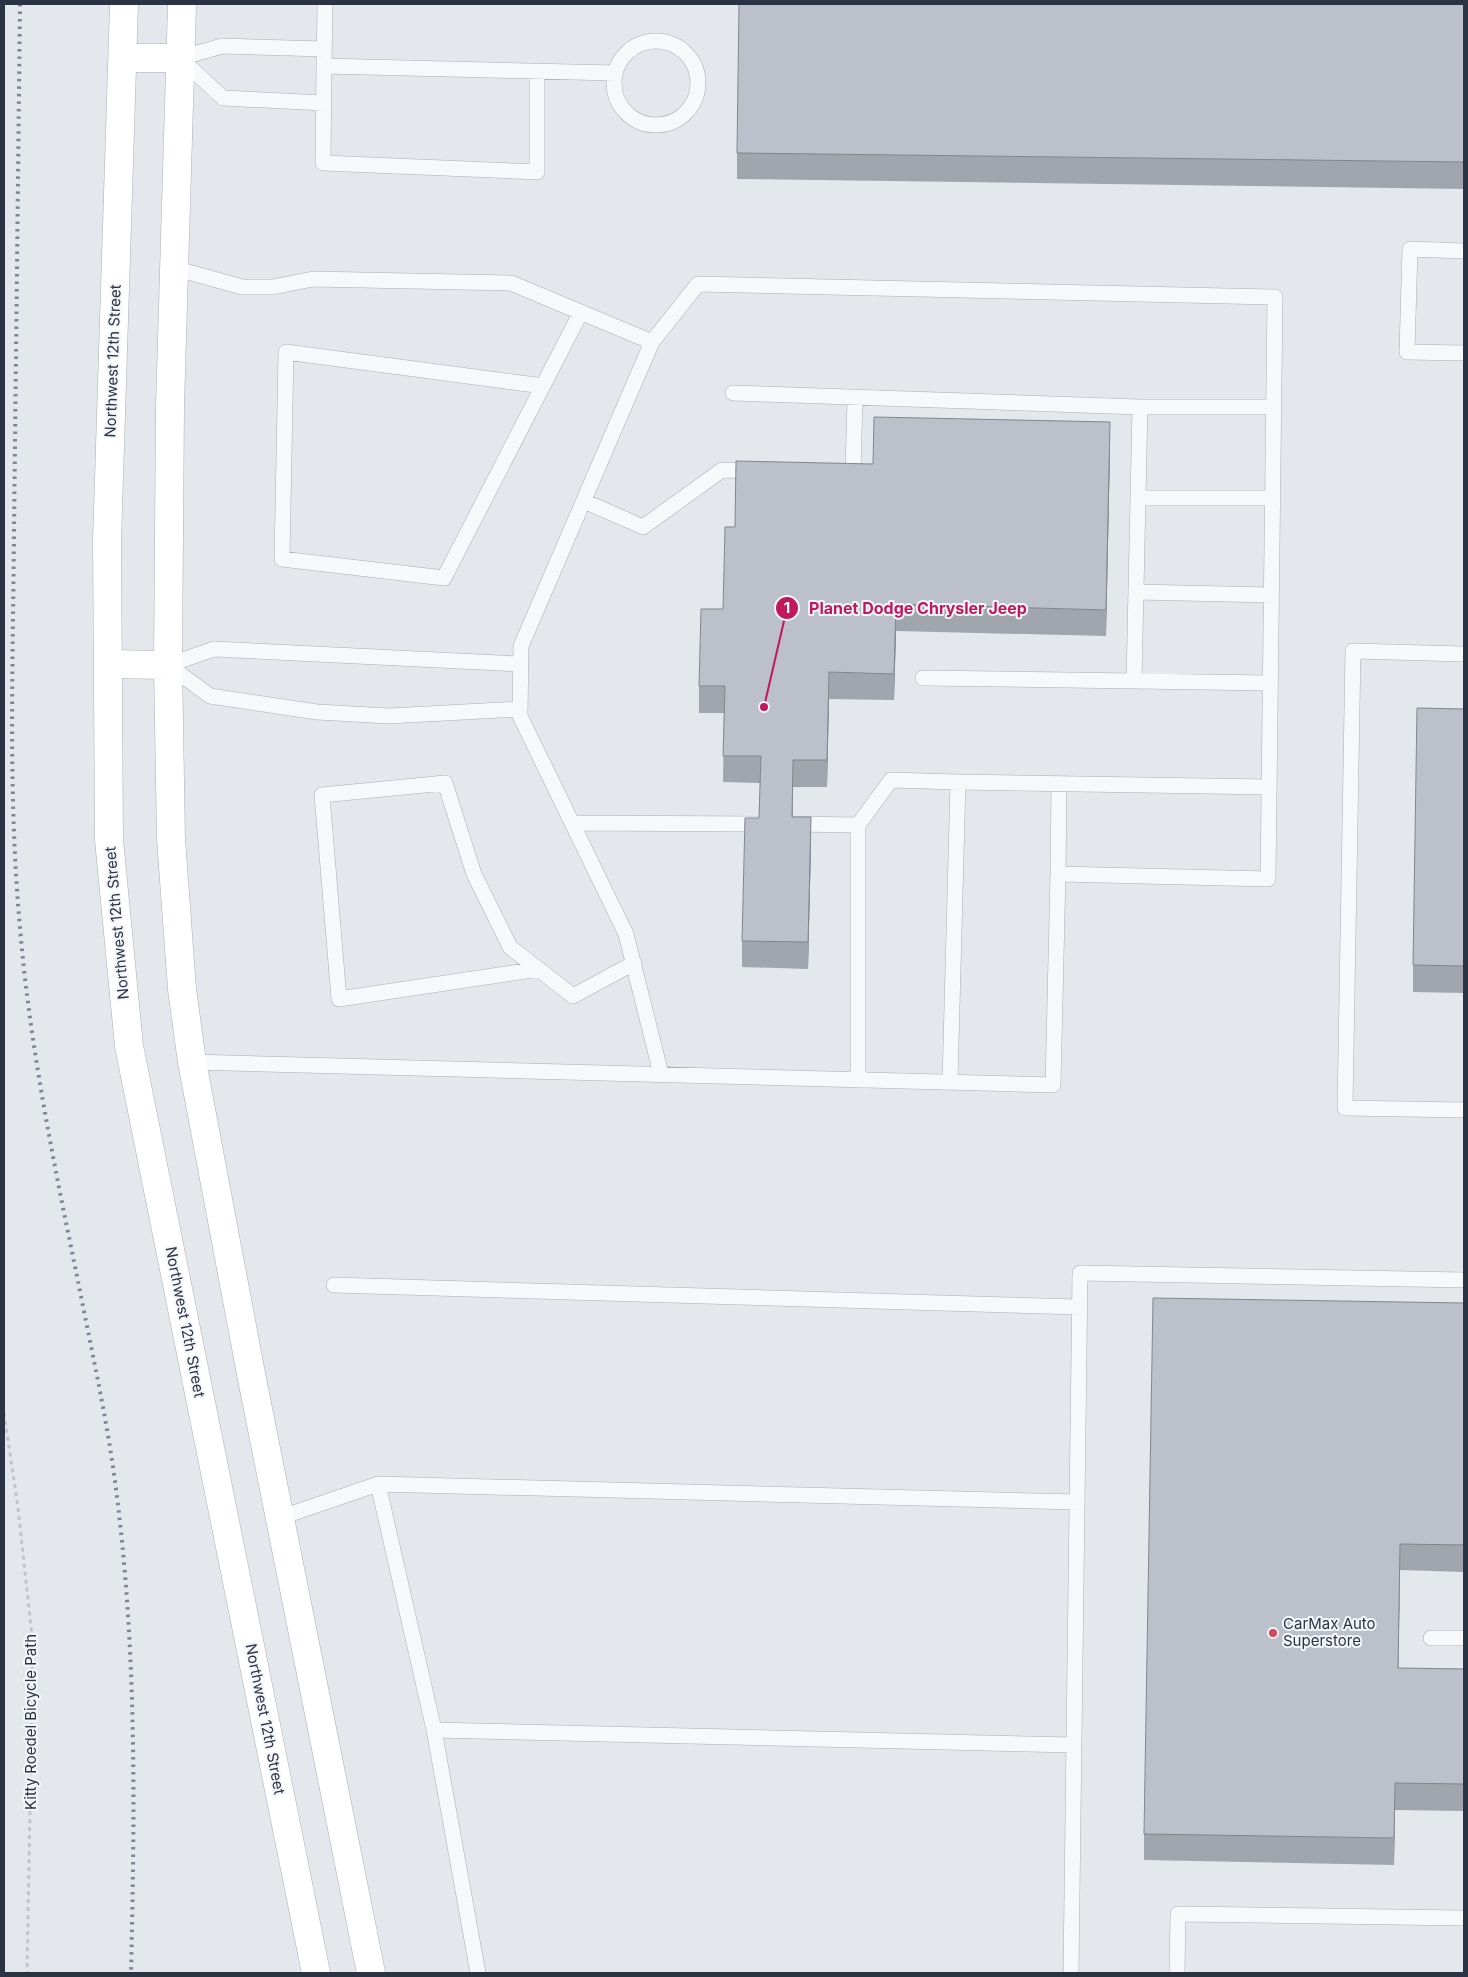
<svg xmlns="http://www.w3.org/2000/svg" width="1468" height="1977" font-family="Inter,sans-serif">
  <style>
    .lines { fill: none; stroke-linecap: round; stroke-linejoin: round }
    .lane-casing { stroke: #a9aeb7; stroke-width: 16 }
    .secondary-casing { stroke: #a9aeb7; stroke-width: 29 }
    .path { stroke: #c2c5cb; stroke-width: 3; stroke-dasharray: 4 4; stroke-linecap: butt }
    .lane { stroke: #f7f8fa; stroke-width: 15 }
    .secondary { stroke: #fff; stroke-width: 28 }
    .rail { stroke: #7d8696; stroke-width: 4; stroke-dasharray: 2.5 5; stroke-linecap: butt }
    .wall { fill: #a1a5ae }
    .shaded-wall { fill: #83868d }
    .building { fill: #bbc0ca; stroke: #83868d }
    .poi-dot { fill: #d1495b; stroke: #f4f6f9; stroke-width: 2 }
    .labels { text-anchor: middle; stroke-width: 4; stroke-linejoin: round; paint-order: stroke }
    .street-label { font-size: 15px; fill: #2b3445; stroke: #f4f6f9 }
    .poi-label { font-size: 15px; fill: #2b3445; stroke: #f4f6f9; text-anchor: start }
    .leader { fill: none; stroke: #c2185b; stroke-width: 2 }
    .callout-dot { fill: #c2185b; stroke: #f4f6f9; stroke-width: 2 }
    .mark-label { font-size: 15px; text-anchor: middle; font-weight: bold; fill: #fff }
    .callout-label { font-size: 16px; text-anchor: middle; font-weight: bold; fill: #c2185b; stroke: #f4f6f9; stroke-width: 4; stroke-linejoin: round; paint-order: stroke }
  </style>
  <rect width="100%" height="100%" fill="#e4e7ec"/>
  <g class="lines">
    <defs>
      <path id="lane" d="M325,4L324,66L615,73
        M614 83a42 42 0 1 1 84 0a42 42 0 1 1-84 0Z
        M180,58L223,98L324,103
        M180,58L222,46L324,49
        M324,66L323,163L537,172V71
        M1464,251L1410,249L1407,352L1464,353
        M174,268L242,287H273L313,279L511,283L652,342L698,284L1275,297L1268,879L1058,874L1053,1085L192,1062
        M652,342L521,646L520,716L626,934L661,1074
        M543,386L286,352L282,559L444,578L581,312
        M733,393L1140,407
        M842,472L853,473L855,397
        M1138,498H1272
        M584,501L643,527L722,470L757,471
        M1136,592L1271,595
        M1464,654L1353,651L1345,1108L1464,1110
        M168,665L210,696L317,712L389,716L520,709
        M168,665L214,649L520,664
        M923,678L1270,683
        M1134,681L1140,407H1273
        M958,782L1269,787
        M572,823L760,824
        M792,824L858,825V1080
        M858,825L891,780L958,782L950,1082
        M1058,874L1059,784
        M539,969L339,999L322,795L445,783L474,874L510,947L573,996L634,963
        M334,1285L1079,1307
        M378,1484L434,1730L1074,1745
        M279,1518L378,1484L1077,1502
        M1431,1638H1464
        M434,1730L478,1973
        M1071,1973L1080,1273L1464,1280
        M1177,1973L1178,1914L1464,1918"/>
      <path id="secondary" d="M124,4L107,541L109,840L129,1046L316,1973
        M182,4L170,406L168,665L171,839L182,989L192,1062L252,1379L371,1973
        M123,58H180
        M108,664L168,665"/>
    </defs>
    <!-- lane casing -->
    <use href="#lane" class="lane-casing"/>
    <!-- secondary casing -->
    <use href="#secondary" class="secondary-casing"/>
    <!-- path -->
    <path class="path" d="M4,1413L18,1508L33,1645L27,1973"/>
    <!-- lane -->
    <use href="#lane" class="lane"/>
    <!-- secondary -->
    <use href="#secondary" class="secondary"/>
    <!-- rail -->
    <path class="rail" d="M20,4C18,179 16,355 14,531C13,663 8,796 20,928C30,1047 54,1165 78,1281C90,1343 104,1405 113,1467C137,1635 135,1804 131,1973"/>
  </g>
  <!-- wall -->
  <path class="wall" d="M1464,4V189L737,179V153Z
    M1110,449L1106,636L896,631L894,700L829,699L827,787H793V817L811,844L808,969L742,967V941L759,818L760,783L723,782L724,713H699V686L723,609L735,527L873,464Z
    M1464,709V993L1413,992V965Z
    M1464,1303V1572L1400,1570L1398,1668L1464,1669V1811L1395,1810L1394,1865L1144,1860V1834Z"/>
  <!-- shaded-wall -->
  <path class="shaded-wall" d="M1110,422V449L1106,636V610Z
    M896,604V631L894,700V674Z
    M829,672V699L827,787V760Z
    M811,817V844L808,969V942Z
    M1400,1544V1570L1398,1695V1668Z
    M1395,1783V1810L1394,1865V1838Z"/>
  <!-- building -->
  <path class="building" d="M739,4H1464V162L737,153Z
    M874,417L1110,422L1106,610L896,604L894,674L829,672L827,760H793L792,817H811L808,942L742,941L745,818H759L761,756H723L725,686H699L701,609H723L725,527H735L736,461L873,464Z
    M1417,708L1464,709V966L1413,965Z
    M1153,1298L1464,1303V1545L1400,1544L1398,1668L1464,1669V1784L1395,1783L1394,1838L1144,1834Z"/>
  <!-- markers -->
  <circle class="poi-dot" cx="1273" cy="1633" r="5"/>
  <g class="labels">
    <!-- street labels -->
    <g class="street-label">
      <text transform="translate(113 361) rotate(-88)" y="5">Northwest 12th Street</text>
      <text transform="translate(117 923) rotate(-95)" y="5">Northwest 12th Street</text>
      <text transform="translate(185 1322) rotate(79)" y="5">Northwest 12th Street</text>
      <text transform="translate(265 1719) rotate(79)" y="5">Northwest 12th Street</text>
      <text transform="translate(31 1722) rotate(-90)" y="5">Kitty Roedel Bicycle Path</text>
    </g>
    <!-- poi labels -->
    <g class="poi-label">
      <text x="1283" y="1629">CarMax Auto<tspan x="1283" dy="17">Superstore</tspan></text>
    </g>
  </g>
  <!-- callouts -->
  <path class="leader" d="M764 707L787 608"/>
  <g class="callout-dot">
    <circle cx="764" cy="707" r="5"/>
    <circle cx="787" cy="608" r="12"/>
  </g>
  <g class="mark-label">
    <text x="787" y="613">1</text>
  </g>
  <g class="callout-label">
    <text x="918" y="614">Planet Dodge Chrysler Jeep</text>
  </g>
  <!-- border -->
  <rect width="1468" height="1977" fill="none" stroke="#2b3445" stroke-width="10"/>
</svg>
